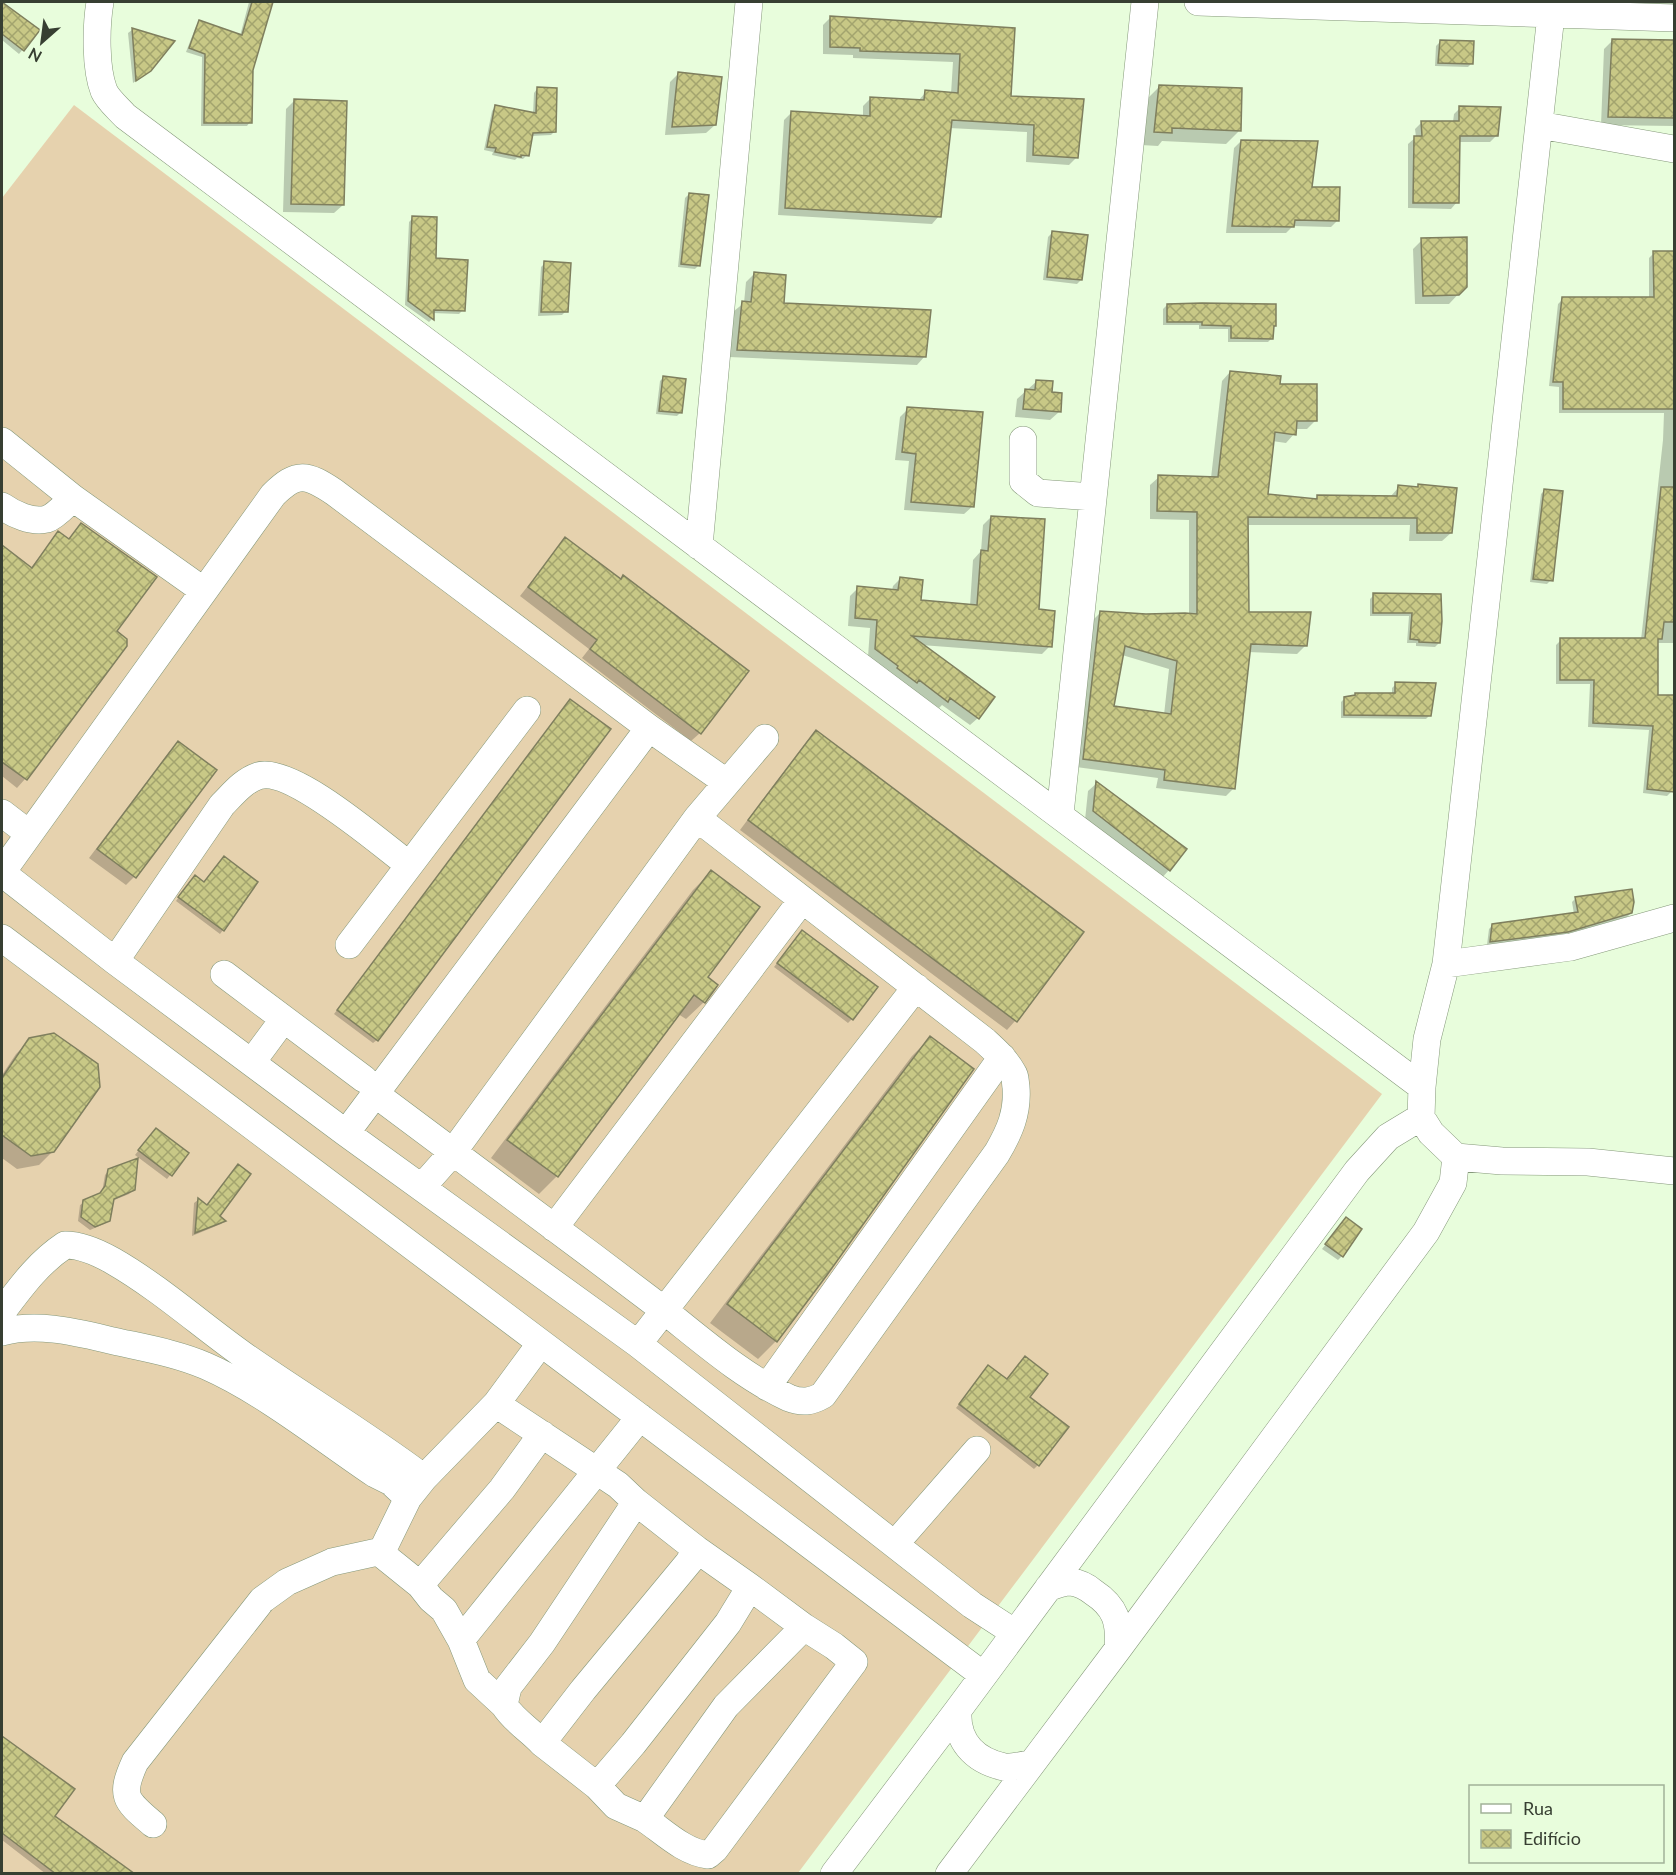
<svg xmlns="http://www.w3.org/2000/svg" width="1676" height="1875" font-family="Lato,sans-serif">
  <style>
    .pitch { fill: #e6d2ae }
    .shadow { fill: #0003; fill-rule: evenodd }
    .building { fill: url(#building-cross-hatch); stroke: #7f7f5e; stroke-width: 1.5; fill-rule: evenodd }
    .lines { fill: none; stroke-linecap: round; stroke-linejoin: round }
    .minor-casing { stroke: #85987a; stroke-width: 28 }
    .minor { stroke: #fff; stroke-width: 27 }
  </style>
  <defs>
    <pattern id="building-cross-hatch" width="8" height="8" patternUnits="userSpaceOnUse" patternTransform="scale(1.5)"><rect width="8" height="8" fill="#c8c886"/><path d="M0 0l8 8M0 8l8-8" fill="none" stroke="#a3a46e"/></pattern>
  </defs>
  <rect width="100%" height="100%" fill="#e8fddc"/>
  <!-- pitch -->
  <path class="pitch" d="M74,105L1382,1094L798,1873H2V198Z"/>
  <!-- shadow -->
  <path class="shadow" d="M249,2H270L252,68L250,122L247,126H201L202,57L186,52L196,26L200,22L240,36Z
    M1644,2H1674V5L1644,4Z
    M2,3L38,31L19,54L2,40Z
    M831,17L1013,29L1010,97L1077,157L1069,165L1026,162L1027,132L949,128L939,216L932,224L778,215L784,120L791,113L863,117V106L871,98L918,101L926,92L951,94L953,62L853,58V55L823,54V25Z
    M132,30L172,42L145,74L133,83L128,33Z
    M1613,40L1674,42V126L1601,125L1604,49Z
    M1440,42L1472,63L1468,67L1435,66L1436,46Z
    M679,73L715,125L706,133L665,135L670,82Z
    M1159,87L1239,131L1226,144L1162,141L1158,146L1141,145L1146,100Z
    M537,89L555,131L551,135L531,136L527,155L523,159L517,158L515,160L492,155L493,152L484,150L492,111L495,107L533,114L534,93Z
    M294,101L343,205L334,213L283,212L286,109Z
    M1460,108L1496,136L1490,142H1458L1457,202L1451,209L1408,208V144L1416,137L1415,129L1422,122H1453L1454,114Z
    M1241,141L1310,188L1338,220L1331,227L1293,226L1286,233H1226L1234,148Z
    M689,194L699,265L695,269L678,267L685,198Z
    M413,218L463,310L459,314L432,313V319L429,322L405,305L409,222Z
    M1052,233L1081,280L1077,284L1043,280L1048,237Z
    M1422,240L1465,287L1449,304H1415L1413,249Z
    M1654,253H1674V643H1657L1656,696L1674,697V767L1672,791L1667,796L1643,793L1649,730L1588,727L1590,684H1556V645L1561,640H1641L1663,440L1664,413H1559V387L1549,386L1558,304L1563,299H1649V258Z
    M545,263L566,311L562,315L538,316L541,267Z
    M755,273L782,305L925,356L917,365L729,357L734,311L744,303L746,282Z
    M1167,305L1275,326L1272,328V338L1268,342H1228V329H1199V325H1163V309Z
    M1230,372L1278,385L1315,421L1307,429H1295L1294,434L1286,443L1272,441L1266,495L1314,500L1318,496L1390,497L1399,487L1416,489L1419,486L1451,533L1442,541H1409L1410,525H1247V614L1306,645L1297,654L1248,652L1234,788L1226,796L1156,788L1158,778L1076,767L1092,621L1100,613L1189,615V520L1150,519V485L1159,477L1211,478L1222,381ZM1122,655L1169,669L1164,715L1112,708Z
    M664,377L681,412L677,416L656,414L660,381Z
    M1037,381L1051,394L1059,412L1050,420L1015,417L1017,399Z
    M908,409L973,506L964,514L904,510L909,461L895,460L900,417Z
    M1545,490L1551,580L1547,584L1530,582L1541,494Z
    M991,517L1037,611L1050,646L1042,654L921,645L978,718L970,725L942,705L939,708L868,657L870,628L848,626L850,596L858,588L892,591L893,586L901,578L919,602L970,606L973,560L981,551L983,525Z
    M81,525L115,632L125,646L25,779L17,788L2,776V547L30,569L58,533L68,540Z
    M565,539L700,733L691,741L582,658L589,649L520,596Z
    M1374,595L1439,596V643L1435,647L1416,646V643H1407L1409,616H1370V599Z
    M1396,684L1430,715L1426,719L1341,718V702L1345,698L1353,697L1356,694L1392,695V688Z
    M566,705L377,1040L373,1043L334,1014Z
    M816,732L1082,932L1015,1021L1007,1030L740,830L807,741Z
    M178,743L215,770L134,877L126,885L89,858L169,752Z
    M1097,783L1169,870L1161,879L1085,820L1088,791Z
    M711,872L704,1002L686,1019L678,1014L557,1176L539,1194L491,1158L693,890Z
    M191,880L204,883L223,930L220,934L176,901Z
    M1576,898L1631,913L1627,917L1563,935L1487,945L1489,929L1493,925L1574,914L1572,902Z
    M798,936L852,1019L848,1023L774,967Z
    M930,1038L776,1341L758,1359L710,1323L912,1056Z
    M30,1040L53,1151L39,1165L17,1169L2,1158V1075L16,1054Z
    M152,1133L187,1153L167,1179L135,1155Z
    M109,1170L133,1190L129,1194L112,1201L109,1220L104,1224L90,1230L78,1221L80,1205L102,1192L105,1175Z
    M198,1200L224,1221L221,1224L192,1236L194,1203Z
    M1343,1223L1342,1256L1338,1260L1322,1249Z
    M985,1371L1007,1381L1027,1397L1038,1465L1034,1469L956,1408Z
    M2,1738L73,1789L53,1816L132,1874H46L2,1840Z"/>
  <!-- building -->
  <path class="building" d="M2,2L40,30L24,51L2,34Z
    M252,2H273L253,70L252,123H204L205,54L189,48L199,20L242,35Z
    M830,16L1015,28L1011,96L1084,99L1078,158L1033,155L1034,125L952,120L941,217L785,208L791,111L870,116V97L924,100L925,90L958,93L960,54L860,51V48L830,47Z
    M132,28L175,41L151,71L136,81Z
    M1612,39L1674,40V118L1608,117Z
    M1440,40L1474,41L1473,64L1438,63Z
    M678,72L722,77L716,125L672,127Z
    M1159,85L1242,88L1241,131L1172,128V133L1154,132Z
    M537,87L557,88L556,132L533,133L529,156L521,155V157L495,152L496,148L487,147L495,105L536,113Z
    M294,99L347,101L344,205L291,204Z
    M1459,106L1501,107L1498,136H1460L1459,203H1413L1414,136H1422L1421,121H1459Z
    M1241,140L1318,141L1312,187H1340L1339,221L1295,220L1294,227L1232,226Z
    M689,193L709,195L700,266L681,264Z
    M412,216L437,217L436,258L468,260L465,311L434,310V320L408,301Z
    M1052,231L1088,235L1082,280L1047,277Z
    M1467,237V287L1459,295L1423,296L1421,238Z
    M1653,251H1674V409H1563V382H1553L1562,297H1654Z
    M544,261L571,263L568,312H541Z
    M754,272L786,275L784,303L931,310L926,357L737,350L742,301L751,302Z
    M1202,303L1276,304V326H1274L1273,339L1231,338V326L1202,325V322H1167V304Z
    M1230,371L1281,376L1280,384H1317V421H1297L1296,435L1275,432L1268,494L1317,499V495L1397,496L1398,485L1418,487V484L1457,488L1452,533H1417V518L1248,517L1249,612H1311L1307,646L1251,644L1235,789L1164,780L1165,770L1083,759L1100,611L1146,614L1185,613L1197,614V512L1157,511L1158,475L1218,477ZM1125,646L1177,661L1171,714L1114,706Z
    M663,376L686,379L682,413L659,411Z
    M1036,380L1053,381L1052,392L1062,393L1061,412L1023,409L1025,389L1035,390Z
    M907,407L983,412L974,507L911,502L916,454L902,452Z
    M1661,487H1674V622H1664L1662,639H1658V695H1674V792L1647,789L1653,726L1593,723L1594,680H1560V638H1645Z
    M1544,489L1563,491L1553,581L1533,579Z
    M991,516L1045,519L1039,609L1055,611L1052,647L912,636L995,697L979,719L950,698L948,702L919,680L917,683L897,668L898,666L875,649L877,620L855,618L857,586L898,590L900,577L923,580L921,600L977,605L981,550L988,551Z
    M81,523L157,577L117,631L127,639V646L27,780L2,762V545L32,568L58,531L69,539Z
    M565,537L621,579L623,575L749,671L701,734L590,649L597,640L528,587Z
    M1373,593L1441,594L1442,621L1440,643L1419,642V640L1410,639L1412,613H1373Z
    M1395,682L1436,683L1431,716L1344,715V697L1355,695V693H1395Z
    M570,699L611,729L378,1041L337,1010Z
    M816,730L1084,932L1017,1022L748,820Z
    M178,741L217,770L136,878L97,849Z
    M1096,781L1187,849L1170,871L1093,811Z
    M224,856L258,882L224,931L178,897L195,875L204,882Z
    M711,870L760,907L708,977L718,985L705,1003L694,995L558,1177L507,1140Z
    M1632,889L1634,902L1632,913L1568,932L1490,942L1492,924L1578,912L1575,897Z
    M802,930L878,987L853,1020L777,963Z
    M54,1033L98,1064L100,1087L54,1152L31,1156L2,1135V1078L29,1038Z
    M930,1036L974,1069L827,1275L777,1342L727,1304Z
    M156,1128L189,1153L172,1176L138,1150Z
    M138,1158L135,1190L114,1199L110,1221L95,1227L81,1217L83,1200L100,1193L105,1186L108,1169Z
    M238,1164L251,1174L220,1216L226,1221L195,1233L198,1198L207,1205Z
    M1346,1217L1362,1229L1343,1257L1325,1244Z
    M1025,1356L1048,1374L1030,1397L1069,1427L1039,1466L959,1404L988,1365L1007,1379Z
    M2,1736L75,1789L55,1816L135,1874H56L2,1833Z"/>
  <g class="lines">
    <defs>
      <path id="minor" d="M100,2C96,26 95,68 104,91C108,100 119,109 125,116L1422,1087
        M1198,2L1674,18
        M1554,2L1551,15L1446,964L1427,1039L1422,1087L1421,1117L1431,1133L1456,1157L1502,1161L1588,1162L1674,1171
        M1539,125L1674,149
        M1023,440V481L1038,493L1093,497
        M2,441L73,498L204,591
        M2,506C13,514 32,523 47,519C56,516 66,504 73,498
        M699,546L749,2
        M2,813L28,833
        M1060,814L1145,2
        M2,872L273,495C297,471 307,474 334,492L649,728L726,782
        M2,873L115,961L346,1133L638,1344L972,1605L1015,1633
        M2,938L983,1675
        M349,945L527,710
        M115,961L222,805C233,794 243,781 258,776C291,765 381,844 409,865
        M1446,964L1571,947L1674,918
        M224,974L364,1079
        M252,1062L283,1020
        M374,1093C465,1161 557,1229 648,1298C693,1332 737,1374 789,1398C802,1403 811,1402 823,1395L997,1153C1010,1131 1018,1112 1016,1087C1015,1082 1016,1077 1013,1073C1006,1060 996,1051 985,1041L697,818
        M346,1133L649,728
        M422,1187L453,1152L697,818L765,738
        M554,1228L802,900
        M2,1312C21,1287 38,1263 65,1245C82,1245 99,1253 113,1261C160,1288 202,1326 246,1357C305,1398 367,1435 424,1478
        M2,1332C35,1323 72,1331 105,1339C138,1347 174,1352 206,1366C263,1391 323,1439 375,1474L391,1482L408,1498
        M638,1344L916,987
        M767,1387L1002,1057
        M496,1404L618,1485L636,1502L542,1643L508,1687L504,1705C513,1720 530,1730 542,1743L583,1690L689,1562L696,1549L750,1587L728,1623L633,1744L597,1786L616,1806L645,1819L726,1706L804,1627L834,1646L854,1662L715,1849L708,1855C684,1852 664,1832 645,1819
        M542,1434L502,1489L420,1585L431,1599L444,1610L461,1640L640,1417
        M636,1502L696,1549
        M895,1544L977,1450
        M420,1585L384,1556L382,1551L385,1545L408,1498L424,1478L496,1404L541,1343
        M750,1587L804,1627
        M1048,1588C1055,1585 1063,1582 1071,1582C1079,1583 1087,1587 1093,1592C1116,1607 1120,1622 1118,1649
        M461,1640L477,1680L504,1705
        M958,1710C956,1740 973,1760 1004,1767C1012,1768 1024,1765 1032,1763
        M542,1743L597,1786
        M153,1824C126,1801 119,1797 135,1762L262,1600L287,1582L332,1562L382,1551
        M834,1874L958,1710L1357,1171L1388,1137L1421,1117
        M949,1874L1118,1649L1426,1232L1453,1183L1456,1157"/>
    </defs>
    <!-- minor casing -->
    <use href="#minor" class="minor-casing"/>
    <!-- minor -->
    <use href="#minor" class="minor"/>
  </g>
  <!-- border -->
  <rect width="1676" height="1875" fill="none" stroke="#373f32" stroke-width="6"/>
  <!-- legend -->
  <rect x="1469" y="1785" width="195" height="78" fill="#e8fddc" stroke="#a1b198" stroke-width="1.5"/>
  <rect x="1481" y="1804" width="30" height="9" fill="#ffffff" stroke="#a1b198" stroke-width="1.5"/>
  <text x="1523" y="1815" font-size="18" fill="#373f32">Rua</text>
  <rect x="1481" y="1830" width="30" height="18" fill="url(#building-cross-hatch)" stroke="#a1b198" stroke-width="1.5"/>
  <text x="1523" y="1845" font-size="18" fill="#373f32">Edifício</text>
  <!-- north arrow -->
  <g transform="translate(42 42) rotate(208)" stroke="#e8fddc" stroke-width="4.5" paint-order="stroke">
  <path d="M0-4.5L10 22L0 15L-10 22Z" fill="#373f32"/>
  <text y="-9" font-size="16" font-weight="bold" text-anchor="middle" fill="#373f32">N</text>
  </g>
</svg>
